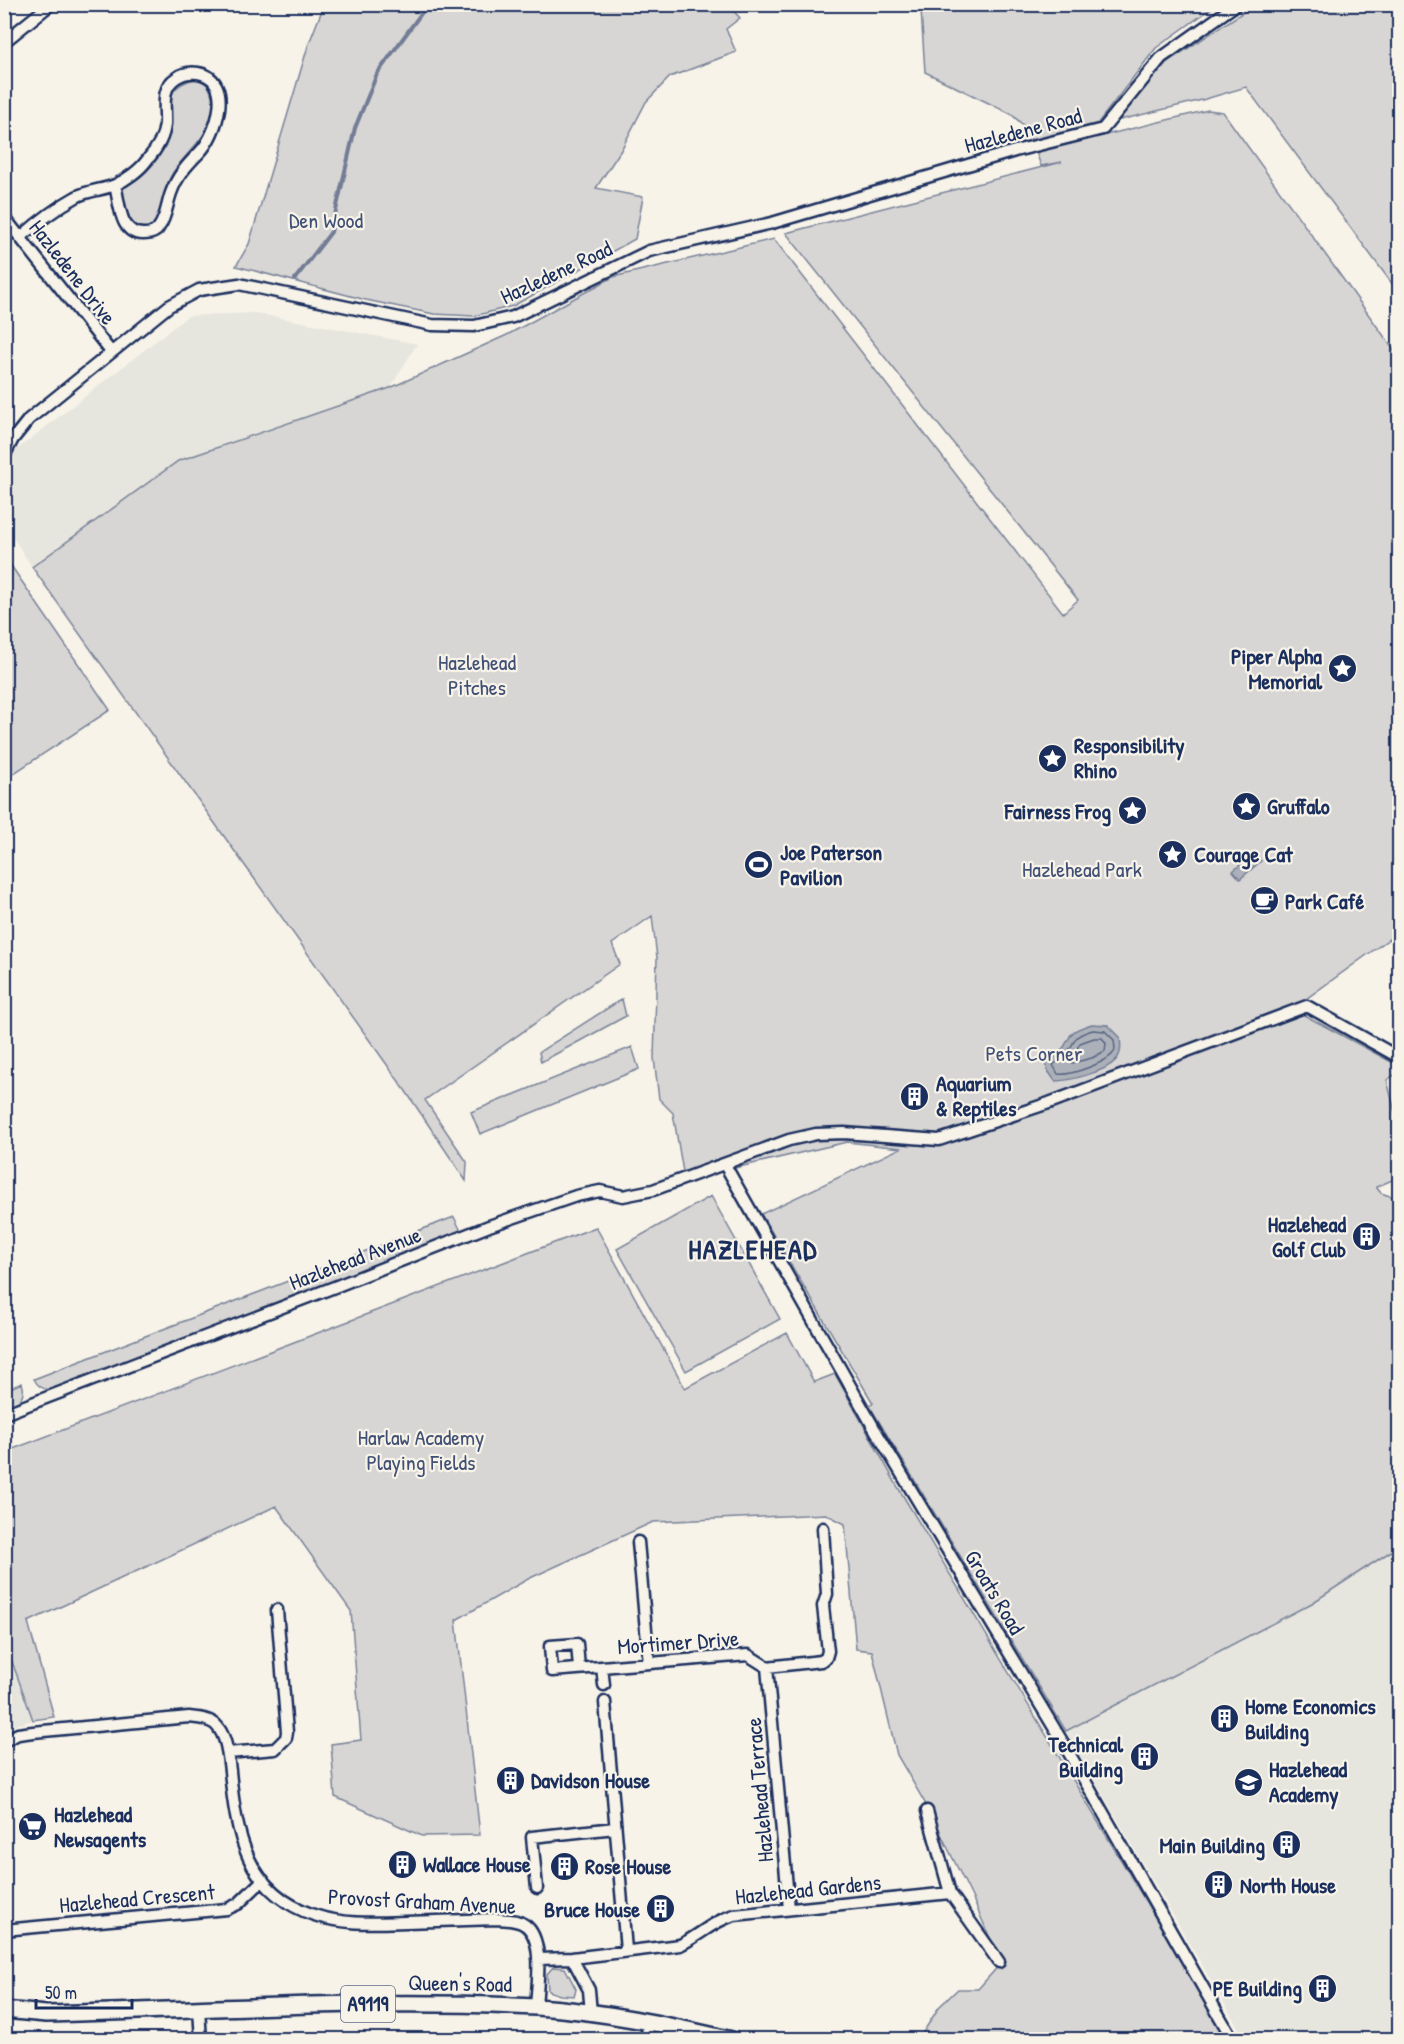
<svg xmlns="http://www.w3.org/2000/svg" width="1404" height="2044" font-family="'Patrick Hand',sans-serif">
  <style>
    .built { fill: #e6e5de }
    .green { fill: #d7d6d4; stroke: #798299; stroke-width: 1.5 }
    .water { fill: #acb0b9; stroke: #727c95; stroke-width: 1.5 }
    .lines { fill: none; stroke-linecap: round; stroke-linejoin: round }
    .shore { stroke: #556382; stroke-width: 1.5 }
    .stream { stroke: #727c95; stroke-width: 4 }
    .street-casing { stroke: #1b2f5e; stroke-width: 15 }
    .primary-casing { stroke: #1b2f5e; stroke-width: 20 }
    .street { stroke: #f7f3e8; stroke-width: 10 }
    .primary { stroke: #f7f3e8; stroke-width: 15 }
    .labels { text-anchor: middle; stroke-width: 4.5; stroke-linejoin: round; paint-order: stroke }
    .shield { fill: #f7f3e8; stroke: #5d6a87; stroke-width: 1.5 }
    .shield-label { font-size: 21px; font-weight: bold; fill: #1b2f5e }
    .street-label { font-size: 22px; fill: #1b2f5e; stroke: #f7f3e8 }
    .park-label { font-size: 22px; fill: #415076; stroke: #f7f3e8 }
    .poi-label { font-size: 22px; font-weight: bold; fill: #1b2f5e; stroke: #f7f3e8; text-anchor: start }
    .district-label { font-size: 28px; font-weight: bold; letter-spacing: 1.5px; fill: #1b2f5e; stroke: #f7f3e8 }
  </style>
  <rect width="100%" height="100%" fill="#f7f3e8"/>
  <filter id="ink" filterUnits="userSpaceOnUse"><feTurbulence type="fractalNoise" baseFrequency=".0167" numOctaves="2"/><feDisplacementMap in="SourceGraphic" scale="12" xChannelSelector="R" yChannelSelector="G"/><feConvolveMatrix kernelMatrix="1 2 1 2 8 2 1 2 1" color-interpolation-filters="sRGB"/></filter>
  <g filter="url(#ink)">
    <!-- built -->
    <path class="built" d="M255,313L417,344L390,388L178,461L32,567L5,525L4,470L15,451L188,316Z
      M1399,1546V2039H1245L1066,1731L1312,1603Z
      M4,1642L33,1720L5,1728H4Z"/>
    <!-- green -->
    <path class="green" d="M944,4H1216V5L1156,48L1097,124L1032,141L1025,127L1011,114L925,72L921,10Z
      M728,5L740,18L726,29L736,52L670,77L646,102L621,150L596,188L643,197L635,239L513,306L474,316L434,314L366,300L236,266L249,244L308,46L324,5Z
      M1254,5H1399V293L1246,87L1202,100L1116,121L1167,62Z
      M194,79C205,81 209,84 212,96C220,132 186,149 171,176C163,192 162,209 154,225L141,229L136,227L129,222L122,191L124,187C145,177 166,155 169,131C172,105 162,88 194,79Z
      M1208,110L1223,112L1399,357V951L1389,939L1306,999L1304,1015L1399,1066V1072L1387,1080L1399,1128V1177L1376,1187L1381,1193L1399,1199V1546L1312,1603L1066,1731L869,1405L873,1403L761,1214L901,1148L847,1142L735,1168L683,1172L673,1113L659,1099L654,1058L657,958L652,916L612,944L620,964L425,1100L467,1162L466,1181L405,1090L32,567L178,461L390,388L507,335L613,277L774,239L1063,613L1078,600L786,233L1062,162L1041,166L1036,152Z
      M5,557L110,710L5,779H4Z
      M622,999L626,1016L541,1062L539,1052Z
      M632,1047L639,1069L480,1134L471,1112Z
      M711,1196L780,1319L686,1371L617,1249Z
      M454,1217L462,1233L54,1389C44,1391 38,1387 34,1379Z
      M596,1227L685,1388L787,1333L814,1382L835,1374L899,1489L1228,2039H919L939,2007L958,1989H978L1001,1963L972,1897L928,1808L897,1755L872,1651L856,1649L845,1524L826,1514L653,1522L528,1579L456,1620L480,1835L422,1836L335,1797L331,1744L361,1740L351,1611L276,1506L28,1622L54,1717L33,1720L5,1642V1452Z
      M22,1383C27,1398 17,1404 5,1408V1390Z
      M553,1967L565,1968L576,1989L574,1996L560,1995L548,1991L547,1974Z"/>
    <!-- water -->
    <path class="water" d="M1254,853L1261,861L1240,879L1233,871Z
      M1092,1024L1108,1025L1120,1037C1121,1046 1122,1054 1115,1061C1105,1072 1069,1081 1055,1081L1048,1071L1046,1063C1050,1060 1055,1057 1059,1053C1075,1036 1062,1033 1092,1024Z"/>
    <g class="lines">
      <!-- shore -->
      <path class="shore" d="M1093,1030L1105,1031L1114,1040C1114,1042 1115,1048 1115,1050C1111,1062 1069,1076 1058,1074L1053,1065C1057,1062 1062,1059 1065,1056C1078,1040 1069,1037 1093,1030Z
        M1094,1038H1102L1106,1043L1105,1051L1092,1058L1072,1063L1071,1060L1080,1043Z"/>
      <!-- stream -->
      <path class="stream" d="M295,279L331,232L355,128L377,74L428,4"/>
      <defs>
        <path id="street" d="M4,42L51,4
          M4,217L111,352
          M21,237C38,222 56,208 76,197C88,190 103,190 115,185C126,180 140,170 147,160C156,150 164,137 165,124C166,108 160,88 176,78C183,73 191,72 198,73C235,79 217,135 199,153C187,165 177,176 171,193C167,204 166,218 159,227C156,233 150,234 144,234C119,235 120,203 115,185
          M4,456L13,439L29,419L169,306L199,290L239,284L432,325L474,326L513,317L649,251L772,223L1015,151L1103,129L1161,58L1237,4
          M725,1165L874,1428L1065,1746L1233,2040
          M4,1414L337,1286L489,1226L576,1196L600,1191L623,1196L653,1190L789,1140L816,1134L844,1133L939,1140L1049,1103L1307,1006L1400,1058
          M638,1542L649,1663
          M602,1667L604,1685
          M767,1667L789,1909
          M579,1668L577,1644L550,1646L552,1671L748,1655L767,1667L821,1661L826,1658L828,1651L823,1606L827,1594L823,1528
          M605,1702L626,1950
          M4,1741L18,1734L33,1732L189,1717C197,1718 207,1718 215,1724C227,1735 228,1756 230,1771C236,1834 246,1892 314,1915C344,1925 375,1923 406,1922C436,1921 467,1920 497,1919C507,1920 517,1919 525,1925C545,1939 537,1986 536,2007
          M228,1753L275,1749L286,1738L287,1732L277,1610
          M927,1811L950,1893L999,1962
          M537,1888L532,1837L615,1828
          M4,1930L227,1909L238,1904L263,1880
          M572,1958L589,1990L591,2013
          M538,1959L572,1958L680,1945C699,1936 713,1921 734,1915L950,1893
          M199,2009L201,2040
          M646,2040L649,2021"/>
        <path id="primary" d="M4,2010L46,2014C209,2010 373,1998 536,2007C602,2011 668,2025 732,2040"/>
      </defs>
      <!-- street casing -->
      <use href="#street" class="street-casing"/>
      <!-- primary casing -->
      <use href="#primary" class="primary-casing"/>
      <!-- street -->
      <use href="#street" class="street"/>
      <!-- primary -->
      <use href="#primary" class="primary"/>
    </g>
  </g>
  <!-- icons -->
  <defs>
    <symbol id="sight-disc" viewBox="-11 -11 22 22"><circle r="9.5" fill="#1b2f5e" stroke="#f7f3e8"/><path d="M0-6L1.8-2.2L6-1.7L2.9 1.2L3.7 5.4L0 3.3L-3.7 5.4L-2.9 1.2L-6-1.7L-1.8-2.2Z" fill="#fff"/></symbol>
    <symbol id="stadium-disc" viewBox="-11 -11 22 22"><circle r="9.5" fill="#1b2f5e" stroke="#f7f3e8"/><path d="M0-5a6.5 5 0 1 0 0 10a6.5 5 0 1 0 0-10ZM-3.5-1.8h7v3.6h-7Z" fill="#fff"/></symbol>
    <symbol id="cafe-disc" viewBox="-11 -11 22 22"><circle r="9.5" fill="#1b2f5e" stroke="#f7f3e8"/><path d="M-5.5-4.5H6V0H3Q3 3.5 0 3.5H-2.5Q-5.5 3.5-5.5 0ZM3-3.2v2h1.7v-2ZM-6 4.5H4V6H-6Z" fill="#fff"/></symbol>
    <symbol id="building-disc" viewBox="-11 -11 22 22"><circle r="9.5" fill="#1b2f5e" stroke="#f7f3e8"/><path d="M-4-6H4V6H1V3H-1V6H-4ZM-2.5-4.3h1.7v1.8h-1.7ZM.8-4.3h1.7v1.8H.8ZM-2.5-1h1.7V.8h-1.7ZM.8-1h1.7V.8H.8Z" fill="#fff"/></symbol>
    <symbol id="school-disc" viewBox="-11 -11 22 22"><circle r="9.5" fill="#1b2f5e" stroke="#f7f3e8"/><path d="M0-5L7-2L0 1L-7-2ZM-4 1L0 2.5L4 1V4Q0 6-4 4Z" fill="#fff"/></symbol>
    <symbol id="supermarket-disc" viewBox="-11 -11 22 22"><circle r="9.5" fill="#1b2f5e" stroke="#f7f3e8"/><path d="M-6-5.5h2.5l.6 2H6L4.5 2H-2.5L-4.4-4H-6ZM-1.5 3.2a1.3 1.3 0 1 0 .1 0ZM3 3.2a1.3 1.3 0 1 0 .1 0Z" fill="#fff"/></symbol>
  </defs>
  <g fill-rule="evenodd">
    <use href="#sight-disc" x="1326" y="652" width="33" height="33"/>
    <use href="#sight-disc" x="1036" y="742" width="33" height="33"/>
    <use href="#sight-disc" x="1230" y="790" width="33" height="33"/>
    <use href="#sight-disc" x="1116" y="794" width="33" height="33"/>
    <use href="#sight-disc" x="1156" y="838" width="33" height="33"/>
    <use href="#stadium-disc" x="742" y="848" width="33" height="33"/>
    <use href="#cafe-disc" x="1248" y="884" width="33" height="33"/>
    <use href="#building-disc" x="898" y="1080" width="33" height="33"/>
    <use href="#building-disc" x="1350" y="1220" width="33" height="33"/>
    <use href="#building-disc" x="1208" y="1702" width="33" height="33"/>
    <use href="#building-disc" x="1128" y="1740" width="33" height="33"/>
    <use href="#building-disc" x="494" y="1764" width="33" height="33"/>
    <use href="#school-disc" x="1232" y="1766" width="33" height="33"/>
    <use href="#supermarket-disc" x="16" y="1810" width="33" height="33"/>
    <use href="#building-disc" x="1270" y="1828" width="33" height="33"/>
    <use href="#building-disc" x="386" y="1848" width="33" height="33"/>
    <use href="#building-disc" x="548" y="1850" width="33" height="33"/>
    <use href="#building-disc" x="1202" y="1868" width="33" height="33"/>
    <use href="#building-disc" x="644" y="1892" width="33" height="33"/>
    <use href="#building-disc" x="1306" y="1972" width="33" height="33"/>
  </g>
  <g class="labels">
    <!-- shield labels -->
    <rect class="shield" x="341" y="1986" width="54" height="36" rx="4.5"/>
    <g class="shield-label">
      <text x="368" y="2011">A9119</text>
    </g>
    <!-- street labels -->
    <g class="street-label">
      <text transform="translate(1023 130) rotate(-15)" y="8">Hazledene Road</text>
      <text transform="translate(73 272) rotate(52)" y="8">Hazledene Drive</text>
      <text transform="translate(556 272) rotate(-25)" y="8">Hazledene Road</text>
      <text transform="translate(355 1258) rotate(-21)" y="8">Hazlehead Avenue</text>
      <text transform="translate(995 1592) rotate(59)" y="8">Groats Road</text>
      <text transform="translate(678 1642) rotate(-4)" y="8">Mortimer Drive</text>
      <text transform="translate(759 1790) rotate(-95)" y="8">Hazlehead Terrace</text>
      <text transform="translate(808 1889) rotate(-6)" y="8">Hazlehead Gardens</text>
      <text transform="translate(137 1898) rotate(-5)" y="8">Hazlehead Crescent</text>
      <text transform="translate(422 1901) rotate(3)" y="8">Provost Graham Avenue</text>
      <text transform="translate(460 1983) rotate(1)" y="8">Queen's Road</text>
    </g>
    <!-- park labels -->
    <g class="park-label">
      <text x="326" y="228">Den Wood</text>
      <text x="477" y="670">Hazlehead<tspan x="477" dy="25">Pitches</tspan></text>
      <text x="1082" y="877">Hazlehead Park</text>
      <text x="1034" y="1061">Pets Corner</text>
      <text x="421" y="1445">Harlaw Academy<tspan x="421" dy="25">Playing Fields</tspan></text>
    </g>
    <!-- poi labels -->
    <g class="poi-label">
      <text x="1322" y="664" text-anchor="end">Piper Alpha<tspan x="1322" dy="25">Memorial</tspan></text>
      <text x="1074" y="753">Responsibility<tspan x="1074" dy="25">Rhino</tspan></text>
      <text x="1267" y="814">Gruffalo</text>
      <text x="1111" y="819" text-anchor="end">Fairness Frog</text>
      <text x="780" y="860">Joe Paterson<tspan x="780" dy="25">Pavilion</tspan></text>
      <text x="1194" y="862">Courage Cat</text>
      <text x="1285" y="909">Park Café</text>
      <text x="936" y="1091">Aquarium<tspan x="936" dy="25">&amp; Reptiles</tspan></text>
      <text x="1346" y="1232" text-anchor="end">Hazlehead<tspan x="1346" dy="25">Golf Club</tspan></text>
      <text x="1245" y="1714">Home Economics<tspan x="1245" dy="25">Building</tspan></text>
      <text x="1123" y="1752" text-anchor="end">Technical<tspan x="1123" dy="25">Building</tspan></text>
      <text x="1269" y="1777">Hazlehead<tspan x="1269" dy="25">Academy</tspan></text>
      <text x="531" y="1788">Davidson House</text>
      <text x="54" y="1822">Hazlehead<tspan x="54" dy="25">Newsagents</tspan></text>
      <text x="1265" y="1853" text-anchor="end">Main Building</text>
      <text x="423" y="1872">Wallace House</text>
      <text x="585" y="1874">Rose House</text>
      <text x="1240" y="1893">North House</text>
      <text x="640" y="1917" text-anchor="end">Bruce House</text>
      <text x="1302" y="1996" text-anchor="end">PE Building</text>
    </g>
    <!-- district labels -->
    <g class="district-label">
      <text x="753" y="1259">HAZLEHEAD</text>
    </g>
  </g>
  <!-- margin -->
  <rect width="1404" height="2044" fill="none" stroke="#f7f3e8" stroke-width="24"/>
  <rect x="12" y="12" width="1380" height="2020" fill="none" stroke="#1b2f5e" stroke-width="2" filter="url(#ink)"/>
  <!-- scale -->
  <path d="M36 1999v9h96v-9" fill="none" stroke="#1b2f5e" stroke-width="3"/>
  <text x="45" y="1999" font-size="18" fill="#1b2f5e" stroke="#f7f3e8" stroke-width="4.5" paint-order="stroke">50 m</text>
</svg>
